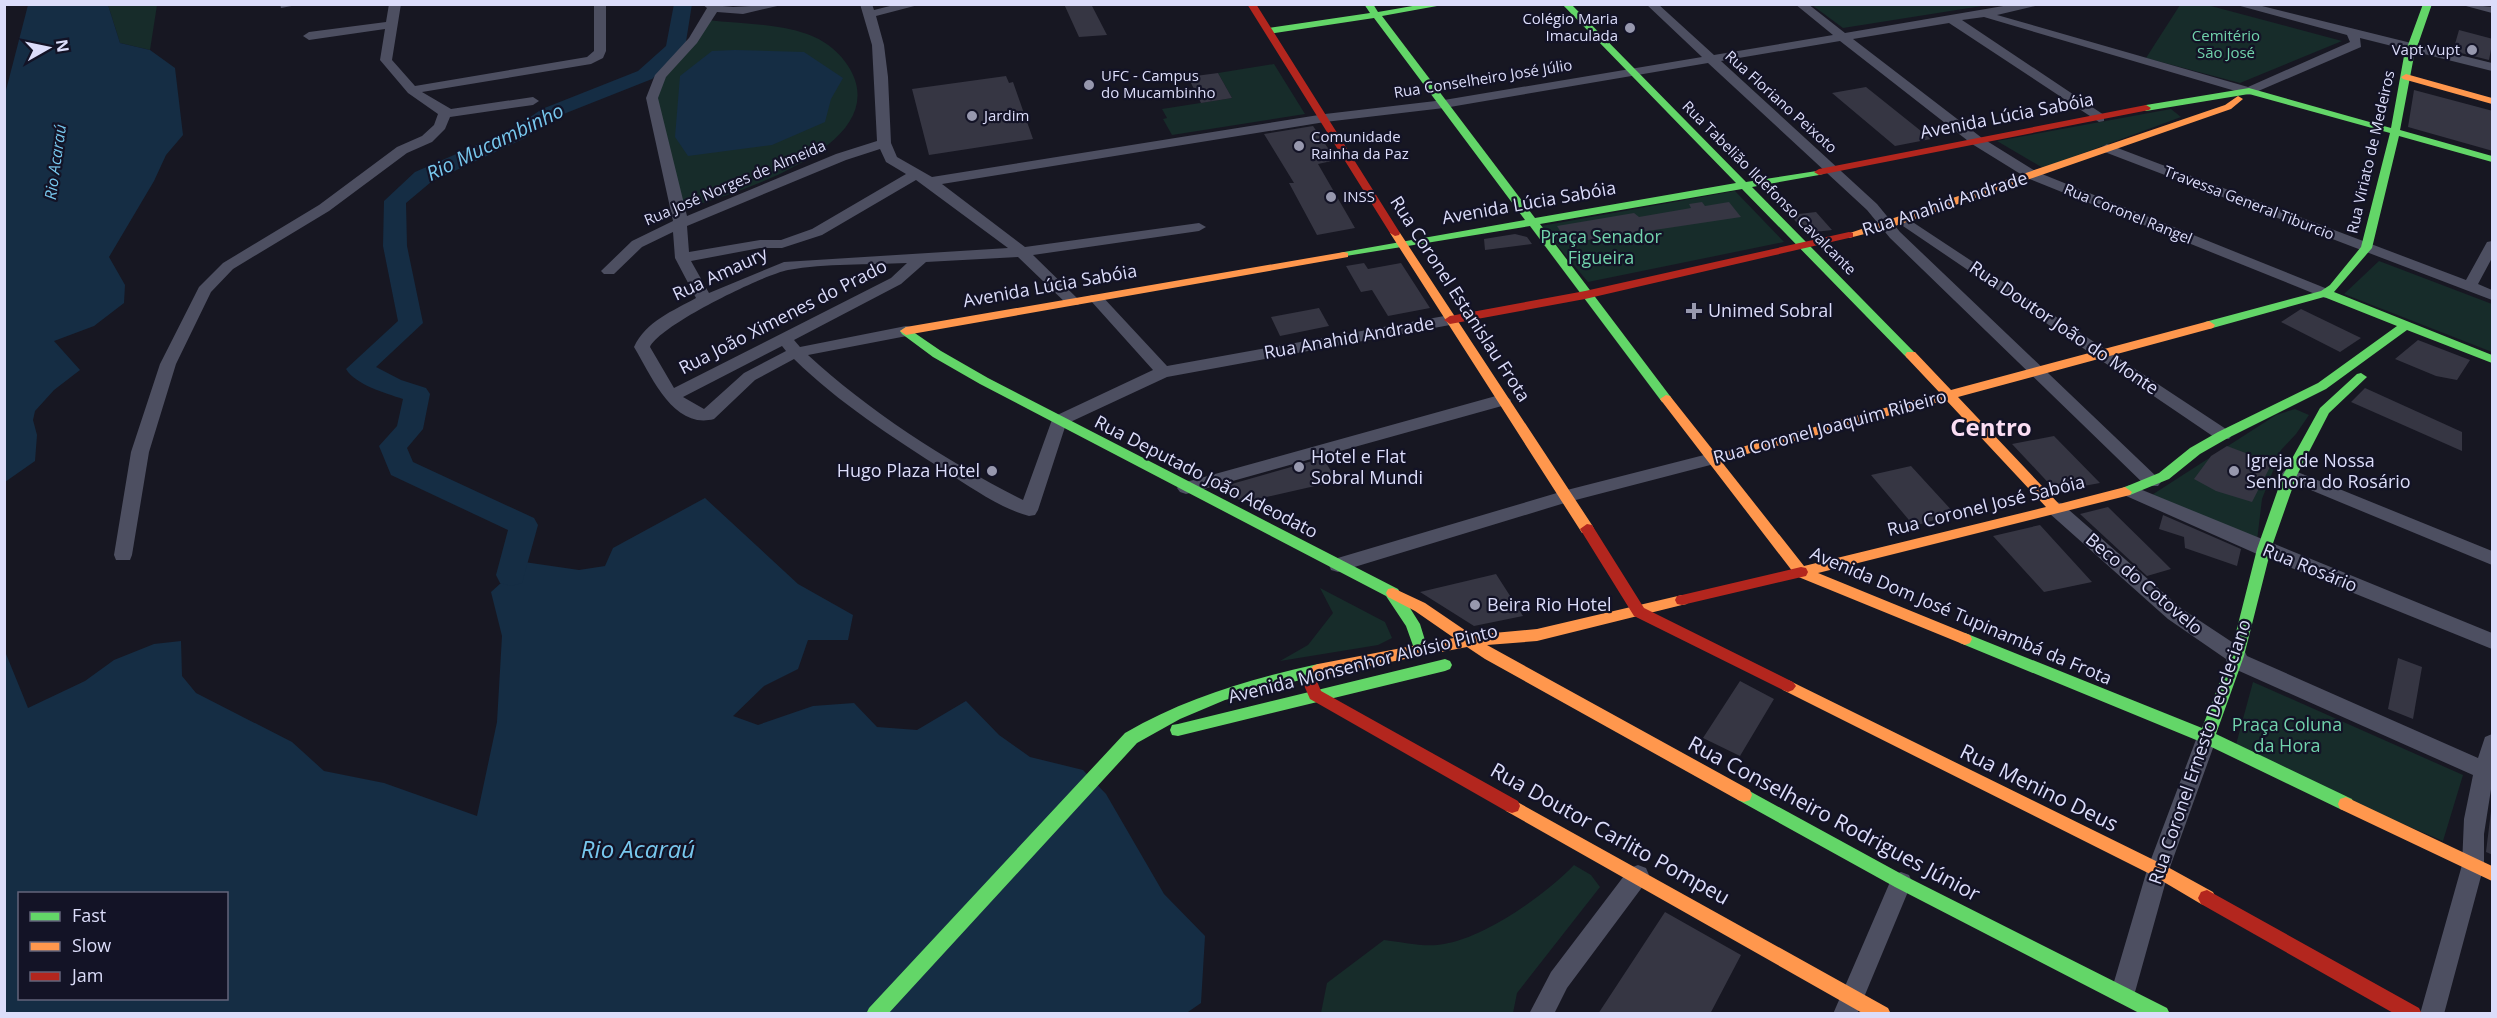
<svg xmlns="http://www.w3.org/2000/svg" width="2497" height="1018" font-family="'Open Sans',sans-serif">
  <style>
    .green { fill: #172c2a }
    .water { fill: #152d44; fill-rule: evenodd }
    .lines { fill: none; stroke-linecap: round; stroke-linejoin: round }
    .river { fill: #152d44; fill-rule: evenodd }
    .building { fill: #363643 }
    .street { fill: #4d4f61; fill-rule: evenodd }
    .fast { fill: #63d668; fill-rule: evenodd }
    .slow { fill: #ff974d; fill-rule: evenodd }
    .jam { fill: #b3261e; fill-rule: evenodd }
    .poi-dot { fill: #9798ae; stroke: #131326; stroke-width: 2 }
    .labels { text-anchor: middle; stroke-width: 4.5; stroke-linejoin: round; paint-order: stroke }
    .far-poi-label { font-size: 15px; fill: #dcddfa; stroke: #131326; text-anchor: start }
    .far-park-label { font-size: 15px; fill: #71d2ac; stroke: #131326 }
    .far-street-label { font-size: 15px; fill: #dcddfa; stroke: #131326 }
    .far-water-label { font-size: 16px; font-style: italic; fill: #77c7ed; stroke: #131326 }
    .street-label { font-size: 18px; fill: #dcddfa; stroke: #131326 }
    .park-label { font-size: 18px; fill: #71d2ac; stroke: #131326 }
    .poi-label { font-size: 18px; fill: #dcddfa; stroke: #131326; text-anchor: start }
    .water-label { font-size: 20px; font-style: italic; fill: #77c7ed; stroke: #131326 }
    .near-street-label { font-size: 21px; fill: #dcddfa; stroke: #131326 }
    .district-label { font-size: 24px; font-weight: bold; fill: #fbdef4; stroke: #131326 }
    .near-water-label { font-size: 24px; font-style: italic; fill: #77c7ed; stroke: #131326 }
  </style>
  <rect width="100%" height="100%" fill="#171722"/>
  <!-- green -->
  <path class="green" d="M108,5H157L150,50L120,43Z
    M1812,5H1988L1843,28Z
    M2180,5H2207L2342,41L2240,83L2146,58Z
    M707,20C741,24 774,23 807,34C828,41 848,59 855,80C879,152 727,196 679,210L653,88Z
    M1274,64L1305,114L1172,135L1163,119L1167,118L1162,109L1232,98L1218,73Z
    M2171,109L2181,117L2043,168L1997,141Z
    M1735,191L1784,242L1588,282L1541,226Z
    M2379,261L2492,304V352L2344,294Z
    M2295,409L2309,415L2296,434L2281,450L2262,499L2256,549L2144,500L2276,415Z
    M1320,588L1385,622L1392,638L1378,645L1280,661L1308,645L1333,613Z
    M2253,682L2463,775L2443,841L2234,752Z
    M1574,865L1591,875L1600,887L1517,993L1513,1013H1321L1327,983L1384,940C1402,942 1426,948 1444,944C1486,937 1545,895 1574,865Z"/>
  <!-- water -->
  <path class="water" d="M28,5H108L120,43L150,50L175,68L183,135L166,155L154,181L109,257L125,285L124,303L94,326L54,341L80,370L54,390L35,411L33,420L37,435L35,461L5,482L4,98Z
    M735,50L804,52L843,78L831,99L825,122L772,145L688,156L675,137L680,76L712,51Z
    M705,498L798,584L853,615L848,640H808L798,669L764,686L733,716L758,725L813,706L854,703L877,727L917,730L966,701L999,735L1030,757L1083,770L1106,794L1164,894L1205,936L1201,1003L1185,1014L5,1013L4,649L28,708L85,681L114,660L154,644L181,641L182,676L196,693L292,742L324,771L384,783L477,816L497,722L502,636L491,592L524,562L579,570L605,566L613,548ZM20,894H226V998H20Z"/>
  <g class="lines">
    <!-- river -->
    <path class="river" d="M674,4H692L685,48L652,79L556,117L525,138L431,182L406,203L407,246L423,323L376,367L401,380L426,388L430,394L423,429L407,448L413,462L534,518L538,525L522,583L511,586L500,583L496,575L508,530L391,475L379,446L397,426L403,399C385,393 356,385 346,369L398,321L383,246L384,201L415,172L511,130L542,109L638,71L666,46Z"/>
  </g>
  <!-- building -->
  <path class="building" d="M1064,4H1091L1107,35L1079,37Z
    M2459,30L2493,39L2489,60L2453,51Z
    M1218,73L1232,98L1201,103L1188,77Z
    M1006,76L1009,83L1013,82L1033,139L929,155L912,89Z
    M1866,87L1931,139L1895,146L1832,93Z
    M2414,90L2493,111V151L2408,127Z
    M1313,126L1336,160L1318,164L1355,228L1317,235L1289,183H1294L1264,134Z
    M1702,202L1705,206L1729,202L1741,217L1568,243L1557,226L1634,213L1639,217L1691,208L1689,204Z
    M1816,212L1832,230L1806,233L1790,215Z
    M1515,234L1527,237L1532,244L1485,250L1484,239Z
    M1364,263L1368,269L1401,263L1430,308L1388,316L1372,290L1361,292L1346,266Z
    M1319,308L1329,326L1280,336L1271,317Z
    M2301,309L2361,338L2340,352L2281,322Z
    M2418,340L2470,360L2457,380L2436,376L2395,359Z
    M2365,388L2462,432V451L2351,402Z
    M2054,436L2100,483L2056,491L2012,444Z
    M2227,446L2272,463L2252,502L2216,491L2194,479L2211,456Z
    M1323,458L1337,481L1244,502L1229,495L1221,487Z
    M1911,466L1955,514L1914,526L1871,475Z
    M2108,507L2161,559L2171,569L2147,576L2080,514Z
    M2163,515L2241,549L2237,566L2185,548L2184,537L2159,529Z
    M2040,525L2092,582L2044,592L1993,536Z
    M1496,574L1523,616L1474,626L1420,592Z
    M2398,658L2422,667L2413,719L2388,709Z
    M1740,681L1774,699L1740,756L1703,738Z
    M2493,795V855L2486,852Z
    M1665,912L1741,955L1710,1014H1598Z"/>
  <g class="lines">
    <!-- street -->
    <path class="street" d="M280,4H302L281,8Z
      M389,4H401L392,60L415,86L587,57L594,51V4H606V51L603,58L591,64L422,92L451,109L533,97L539,101L533,105L450,117L445,129L432,142L407,153L329,211L233,269L211,292L176,364L149,452L132,555L130,560H116L114,555L131,452L160,364L199,287L223,263L319,205L397,147L422,136L434,125L438,114L408,93L380,60L385,29L309,40L303,36L309,32L386,22Z
      M702,4L733,7L786,4L743,14L717,12L697,43L666,77L658,98L687,216L836,154L877,141L872,45L860,4H872L874,10L898,4H922L876,16L884,45L888,77L891,143L897,157L932,177L1325,114L1444,100L1702,57L1646,4H1658L1714,55L1833,35L1795,4H1808L1845,33L2015,4H2044L1997,15L2248,87L2350,42L2347,35L2233,4H2254L2492,63V71L2360,38L2361,47L2249,95L1984,17L1962,20L2104,115V121L2099,122L1949,23L1853,39L1982,138L2037,172L2330,290L2333,293L2325,298L2027,178L1972,144L1840,41L1721,61L1877,204L1900,232L2158,478L2161,482L2158,486H2146L1890,238L1867,210L1708,63L1444,108L1325,122L942,184L1025,247L1199,223L1206,227L1199,231L1033,255L1078,299L1081,302L1078,305H1068L1018,257L926,262L901,284L794,340L800,347L906,326L912,327L914,331L912,335L808,355C867,410 951,464 1023,500L1053,417L1153,370L1091,301L1088,298L1091,295H1101L1167,366L1450,315L1458,320L1450,325L1167,377L1066,424L1038,510L1035,515L1029,516C999,508 971,487 945,471C892,437 839,403 794,359L755,380L714,419C673,430 651,375 634,347C646,321 673,311 696,298L675,258L673,232L642,247L614,274H604L601,271L632,241L673,221L646,98L655,75L689,38L707,8ZM880,149L886,162L906,174L812,229L781,240H760L689,252L687,226L846,160ZM916,180L1008,248L784,262L709,293L691,261L760,248H782L822,235ZM907,263L891,278L674,388L650,347C660,325 763,275 788,270C826,263 868,265 907,263ZM782,346L786,351L744,373L704,409L683,397Z
      M2465,4L2492,7V13L2466,6Z
      M2107,144L2466,280L2487,242L2492,241V258L2478,284L2492,290V300L2102,151L2100,148Z
      M1905,217L2229,431L2232,435L2229,439H2217L1900,224L1898,221L1900,218Z
      M1503,394L1511,400L1509,404L1186,494L1180,492L1177,488L1180,484L1186,482Z
      M1712,453L1721,459L1718,463L1568,502L1338,572L1331,570L1329,565L1331,560L1567,490Z
      M2290,469L2492,551V565L2284,479L2281,475L2284,471Z
      M2130,485L2492,633V649L2257,554L2124,495L2121,491L2124,487Z
      M2055,502L2061,503L2182,609L2244,650L2247,656L2478,758L2485,737L2492,734V783L2484,834V865L2444,1014H2420L2462,865L2464,819L2473,775L2228,666L2226,659L2168,619L2049,513L2046,508L2049,503Z
      M2207,728L2214,731L2217,737L2169,870L2135,992L2132,1000L2123,1004L2114,1000L2111,992L2147,870L2197,737L2200,731Z
      M1638,865L1646,868L1649,875L1646,882L1567,988L1554,1014H1529L1551,972L1630,868Z
      M1901,872L1909,875L1912,882L1857,1014H1833L1893,875Z"/>
    <!-- fast -->
    <path class="fast" d="M1364,4H1373L1378,12L1424,4H1448L1382,16L1535,218L1736,183L1562,4H1571L1746,182L1823,170V174L1819,175L1752,187L1917,355L1911,359L1907,358L1742,189L1540,224L1670,396L1672,399L1666,403L1662,402L1530,226L1340,257V253L1344,252L1525,220L1374,18L1269,34L1265,31L1269,28L1370,13Z
      M2423,4H2432L2414,56L2400,130L2492,156V162L2399,136L2372,248L2334,292L2492,355V363L2407,330L2326,389L2228,438L2200,454L2169,479L2130,495H2120L2118,492L2120,489L2159,473L2190,448L2218,432L2318,383L2397,326L2324,297L2209,329L2203,325L2205,322L2321,291L2330,285L2361,247L2390,133L2249,94L2146,111L2141,108L2146,105L2249,88L2391,128L2404,56Z
      M906,327L941,351L988,378L1398,589L1420,624L1428,650L1426,654L1421,656L1416,654L1406,626L1386,596L980,384L933,357L902,334L900,331Z
      M2361,373L2367,377L2329,413L2297,475L2271,549L2244,656L2216,734L2352,799L2354,804L2352,809L2346,811L2340,809L2201,742L1960,643L1958,639L1960,635L1965,633L1970,635L2202,728L2230,656L2257,549L2283,475L2320,408L2357,374Z
      M1445,659L1450,661L1452,665L1450,669L1445,671L1178,736L1172,735L1170,730L1172,725L1178,724Z
      M1318,664L1323,666L1326,670L1323,674L1225,700L1180,719L1137,743L888,1014H866L869,1008L1125,733C1185,698 1250,679 1318,664Z
      M1744,788L1907,877L2167,1008L2170,1014H2141L1895,887L1738,800L1736,795L1738,790Z"/>
    <!-- slow -->
    <path class="slow" d="M2406,74L2492,98V104L2403,79L2401,77Z
      M2238,96L2243,99L2231,109L1892,227L1849,238L1844,235L2225,105Z
      M1395,230L1400,233L1592,525L1594,529L1592,533H1582L1390,233Z
      M1344,252L1348,253V257L906,335L900,331L906,327Z
      M2209,321L2215,325L2213,328L1958,397L2059,504L2125,487L2132,492L2130,495L1818,573L1970,635L1972,639L1970,643L1965,645L1796,576L1660,399L1666,395L1670,396L1716,454L1940,393L1907,358L1905,355L1907,352H1915L1951,390ZM1946,400L2046,507L1804,566L1721,461Z
      M1393,588L1425,603L1472,635L1537,629L1682,595L1687,596L1689,600L1687,604L1682,605L1537,641L1487,645L1750,790L1752,795L1750,800L1744,802L1738,800L1485,659L1467,647L1318,676L1313,674L1310,670L1313,666L1318,664L1454,638L1415,611L1388,597L1386,593L1388,589Z
      M1788,680L2164,865L2213,892L2216,898L2213,904L2207,906L2201,904L2152,875L1783,690L1780,686L1783,682Z
      M2346,797L2492,866V881L2340,809L2338,804L2340,799Z
      M1512,799L1888,1008L1891,1014H1864L1506,811L1504,806L1506,801Z"/>
    <!-- jam -->
    <path class="jam" d="M1247,4H1256L1400,233L1399,235L1395,236L1390,233Z
      M2146,105L2151,108L2149,110L1819,175L1814,172L1819,169Z
      M1849,232L1853,233V237L1585,299L1450,324L1444,320L1450,316L1585,291Z
      M1587,524L1592,525L1644,608L1793,682L1796,686L1793,690L1788,692L1783,690L1634,616L1580,529Z
      M1801,567L1806,568L1808,572L1806,576L1682,605L1677,604L1675,600L1677,596L1682,595Z
      M1311,677L1316,679L1321,691L1518,801L1520,806L1518,811L1512,813L1506,811L1310,699L1303,683L1306,679Z
      M2207,890L2419,1008L2422,1014H2395L2201,904L2198,898L2201,892Z"/>
  </g>
  <!-- markers -->
  <g class="poi-dot">
    <circle cx="1630" cy="28" r="6"/>
    <circle cx="2472" cy="50" r="6"/>
    <circle cx="1089" cy="85" r="6"/>
    <circle cx="972" cy="116" r="6"/>
    <circle cx="1299" cy="146" r="6"/>
    <circle cx="1331" cy="197" r="6"/>
    <path d="M1691 302h6v6h6v6h-6v6h-6v-6h-6v-6h6z"/>
    <circle cx="1299" cy="467" r="6"/>
    <circle cx="992" cy="471" r="6"/>
    <circle cx="2234" cy="471" r="6"/>
    <circle cx="1475" cy="605" r="6"/>
  </g>
  <g class="labels">
    <!-- far-poi labels -->
    <g class="far-poi-label">
      <text x="1618" y="24" text-anchor="end">Colégio Maria<tspan x="1618" dy="17">Imaculada</tspan></text>
      <text x="2460" y="55" text-anchor="end">Vapt Vupt</text>
      <text x="1101" y="81">UFC - Campus<tspan x="1101" dy="17">do Mucambinho</tspan></text>
      <text x="984" y="121">Jardim</text>
      <text x="1311" y="142">Comunidade<tspan x="1311" dy="17">Rainha da Paz</tspan></text>
      <text x="1343" y="202">INSS</text>
    </g>
    <!-- far-park labels -->
    <g class="far-park-label">
      <text x="2226" y="41">Cemitério<tspan x="2226" dy="17">São José</tspan></text>
    </g>
    <!-- far-street labels -->
    <g class="far-street-label">
      <text transform="translate(1483 79) rotate(-9)" y="5">Rua Conselheiro José Júlio</text>
      <text transform="translate(1781 102) rotate(42)" y="5">Rua Floriano Peixoto</text>
      <text transform="translate(2371 152) rotate(-77)" y="5">Rua Viriato de Medeiros</text>
      <text transform="translate(735 183) rotate(-23)" y="5">Rua José Norges de Almeida</text>
      <text transform="translate(1769 188) rotate(45)" y="5">Rua Tabelião Ildefonso Cavalcante</text>
      <text transform="translate(2249 203) rotate(21)" y="5">Travessa General Tiburcio</text>
      <text transform="translate(2128 214) rotate(22)" y="5">Rua Coronel Rangel</text>
    </g>
    <!-- far-water labels -->
    <g class="far-water-label">
      <text transform="translate(55 162) rotate(-82)" y="6">Rio Acaraú</text>
    </g>
    <!-- street labels -->
    <g class="street-label">
      <text transform="translate(2007 116) rotate(-11)" y="6">Avenida Lúcia Sabóia</text>
      <text transform="translate(1529 203) rotate(-10)" y="6">Avenida Lúcia Sabóia</text>
      <text transform="translate(1945 204) rotate(-18)" y="6">Rua Anahid Andrade</text>
      <text transform="translate(720 274) rotate(-25)" y="6">Rua Amaury</text>
      <text transform="translate(1050 286) rotate(-10)" y="6">Avenida Lúcia Sabóia</text>
      <text transform="translate(1460 299) rotate(57)" y="6">Rua Coronel Estanislau Frota</text>
      <text transform="translate(783 317) rotate(-27)" y="6">Rua João Ximenes do Prado</text>
      <text transform="translate(2064 328) rotate(34)" y="6">Rua Doutor João do Monte</text>
      <text transform="translate(1349 338) rotate(-10)" y="6">Rua Anahid Andrade</text>
      <text transform="translate(1830 427) rotate(-15)" y="6">Rua Coronel Joaquim Ribeiro</text>
      <text transform="translate(1206 477) rotate(27)" y="6">Rua Deputado João Adeodato</text>
      <text transform="translate(1986 506) rotate(-14)" y="6">Rua Coronel José Sabóia</text>
      <text transform="translate(2310 568) rotate(22)" y="6">Rua Rosário</text>
      <text transform="translate(2144 584) rotate(40)" y="6">Beco do Cotovelo</text>
      <text transform="translate(1961 616) rotate(23)" y="6">Avenida Dom José Tupinambá da Frota</text>
      <text transform="translate(1363 664) rotate(-14)" y="6">Avenida Monsenhor Aloísio Pinto</text>
      <text transform="translate(2200 752) rotate(-71)" y="6">Rua Coronel Ernesto Deocleciano</text>
    </g>
    <!-- park labels -->
    <g class="park-label">
      <text x="1601" y="243">Praça Senador<tspan x="1601" dy="21">Figueira</tspan></text>
      <text x="2287" y="731">Praça Coluna<tspan x="2287" dy="21">da Hora</tspan></text>
    </g>
    <!-- poi labels -->
    <g class="poi-label">
      <text x="1708" y="317">Unimed Sobral</text>
      <text x="1311" y="463">Hotel e Flat<tspan x="1311" dy="21">Sobral Mundi</tspan></text>
      <text x="2246" y="467">Igreja de Nossa<tspan x="2246" dy="21">Senhora do Rosário</tspan></text>
      <text x="980" y="477" text-anchor="end">Hugo Plaza Hotel</text>
      <text x="1487" y="611">Beira Rio Hotel</text>
    </g>
    <!-- water labels -->
    <g class="water-label">
      <text transform="translate(495 142) rotate(-26)" y="7">Rio Mucambinho</text>
    </g>
    <!-- near-street labels -->
    <g class="near-street-label">
      <text transform="translate(2039 788) rotate(26)" y="7">Rua Menino Deus</text>
      <text transform="translate(1834 819) rotate(28)" y="7">Rua Conselheiro Rodrigues Júnior</text>
      <text transform="translate(1610 834) rotate(29)" y="7">Rua Doutor Carlito Pompeu</text>
    </g>
    <!-- district labels -->
    <g class="district-label">
      <text x="1991" y="436">Centro</text>
    </g>
    <!-- near-water labels -->
    <g class="near-water-label">
      <text x="638" y="858">Rio Acaraú</text>
    </g>
  </g>
  <!-- border -->
  <rect width="2497" height="1018" fill="none" stroke="#dcddfa" stroke-width="12"/>
  <!-- legend -->
  <rect x="18" y="892" width="210" height="108" fill="#131326" stroke="#63647b" stroke-width="1.5"/>
  <rect x="30" y="912" width="30" height="9" fill="#63d668" stroke="#63647b" stroke-width="1.5"/>
  <text x="72" y="922" font-size="18" fill="#dcddfa">Fast</text>
  <rect x="30" y="942" width="30" height="9" fill="#ff974d" stroke="#63647b" stroke-width="1.5"/>
  <text x="72" y="952" font-size="18" fill="#dcddfa">Slow</text>
  <rect x="30" y="972" width="30" height="9" fill="#b3261e" stroke="#63647b" stroke-width="1.5"/>
  <text x="72" y="982" font-size="18" fill="#dcddfa">Jam</text>
  <!-- north arrow -->
  <g transform="translate(48 48) rotate(81)" stroke="#131326" stroke-width="4.5" paint-order="stroke">
  <path d="M0-4.5L10 22L0 15L-10 22Z" fill="#dcddfa"/>
  <text y="-9" font-size="16" font-weight="bold" text-anchor="middle" fill="#dcddfa">N</text>
  </g>
</svg>
